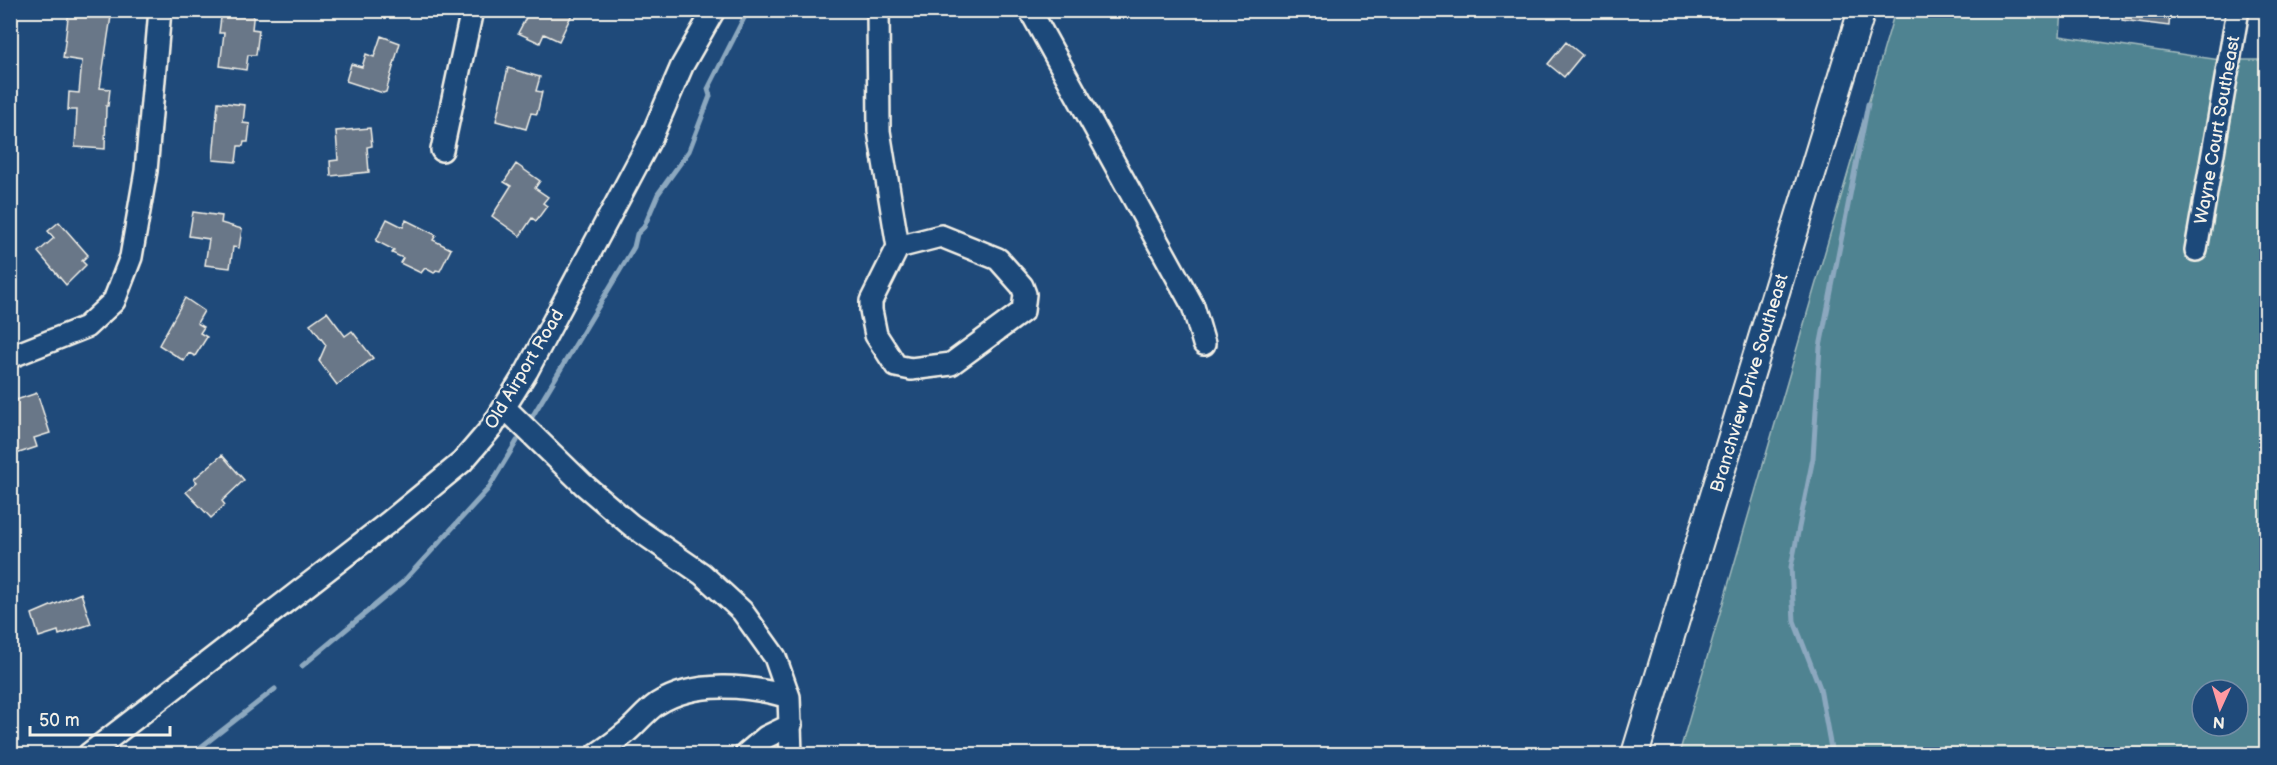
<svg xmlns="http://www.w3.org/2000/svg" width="2277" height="765" font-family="'Balsamiq Sans',sans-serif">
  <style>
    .green { fill: #4f8391; stroke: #a2babc; stroke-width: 1.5; fill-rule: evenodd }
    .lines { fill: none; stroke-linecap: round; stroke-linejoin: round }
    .stream { stroke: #8ca8bf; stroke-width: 5 }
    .building { fill: #697788; stroke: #f4f1e8; stroke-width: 1.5 }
    .minor-casing { stroke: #f4f1e8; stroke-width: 26 }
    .major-casing { stroke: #f4f1e8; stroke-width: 30 }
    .minor { stroke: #1f4a7a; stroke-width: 21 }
    .major { stroke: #1f4a7a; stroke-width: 26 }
    .labels { text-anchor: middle; stroke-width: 5; stroke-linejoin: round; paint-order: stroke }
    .street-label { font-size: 18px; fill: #f4f1e8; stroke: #1f4a7a }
  </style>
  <rect width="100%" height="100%" fill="#1f4a7a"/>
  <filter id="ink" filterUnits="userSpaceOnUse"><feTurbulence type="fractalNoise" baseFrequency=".0167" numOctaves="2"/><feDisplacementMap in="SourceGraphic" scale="12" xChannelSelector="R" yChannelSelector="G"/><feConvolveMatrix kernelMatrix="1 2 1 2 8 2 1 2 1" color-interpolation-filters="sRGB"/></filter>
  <g filter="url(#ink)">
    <!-- green -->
    <path class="green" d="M1895,11H2062L2060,36L2220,60H2266V754H1679ZM2202,690H2238V726H2202Z"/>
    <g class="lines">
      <!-- stream -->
      <path class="stream" d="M529,422L634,247L637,234L644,227L658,194L689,151L710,96L708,89L748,10
        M302,666L403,582L488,489L517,441
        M192,754L275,689
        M1832,754L1820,688L1794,621L1791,567L1813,458L1820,347L1868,104"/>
    </g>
    <!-- building -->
    <path class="building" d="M69,10H112L100,88L110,89L108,106H106L105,149L75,147L77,110H68L69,92L79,93L82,61L63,58Z
      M222,10H254L252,29L259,30L256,55H248L246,70L220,66L224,33H219Z
      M530,10H574L559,41L544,34L540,43L518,33Z
      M2122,10H2170L2169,26L2122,20Z
      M381,36L400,43L386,92L383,93L346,81L351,64L362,67L366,54L374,57Z
      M1566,42L1582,55L1564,77L1548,64Z
      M508,68L540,77L536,91L542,92L537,114L531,113L526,129L496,121Z
      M218,102L245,105L243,123L250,124L248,142H244L243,146H238L236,162L213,160Z
      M370,128L372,146L367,147L369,172L331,176L330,161L338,160L336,131Z
      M516,164L540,181L535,188L548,197L543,203L547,206L536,221L532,218L520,236L492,216L511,186L504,182Z
      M193,212L222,216L221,223L242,229L239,248L233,247L230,268L205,265L209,239L189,236Z
      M387,219L403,227L406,220L436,235L433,240L451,249L440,271L436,270L434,273L425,268L421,273L400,263L403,258L392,253L394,250L376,241Z
      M59,222L88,255L82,261L86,265L66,285L38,252L54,238L48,231Z
      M185,298L204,311L197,323L204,327L200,333L207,337L195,356L189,353L184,361L159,345Z
      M327,312L345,336L352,331L373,358L337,385L319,361L326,345L310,324Z
      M37,393L50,433L34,438L37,447L16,454L10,435V402Z
      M222,455L244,480L222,501L225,505L211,518L186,492L197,482L194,479Z
      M81,593L91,624L59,635L58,631L39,637L32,614Z"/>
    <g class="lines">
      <defs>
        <path id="minor" d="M878,10L879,131L898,247L871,301V310L876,335L896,366L911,369L951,364L1023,311L1025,294L1022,286L998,259L941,236L898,247
          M1030,10L1193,306L1204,344
          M442,150L472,10
          M2196,250L2238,10
          M10,357L86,327L114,301L131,257L146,171L160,10
          M505,408L583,484L631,525L702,574L742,611L775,657L789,697L791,754
          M89,754L389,522L462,462L492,427L527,371L651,138L682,66L714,10
          M597,754C606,748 615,742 623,735C635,726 645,712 657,704C695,680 748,685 789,697
          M746,754L766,737L791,725"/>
        <path id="major" d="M1635,754L1862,10"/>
      </defs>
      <!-- minor casing -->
      <use href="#minor" class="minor-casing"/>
      <!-- major casing -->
      <use href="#major" class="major-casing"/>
      <!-- minor -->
      <use href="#minor" class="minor"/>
      <!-- major -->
      <use href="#major" class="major"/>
    </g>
  </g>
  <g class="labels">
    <!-- street labels -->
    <g class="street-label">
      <text transform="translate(2217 130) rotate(-80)" y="6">Wayne Court Southeast</text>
      <text transform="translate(524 369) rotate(-59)" y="6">Old Airport Road</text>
      <text transform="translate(1749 383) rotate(-73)" y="6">Branchview Drive Southeast</text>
    </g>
  </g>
  <!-- margin -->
  <rect width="2277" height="765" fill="none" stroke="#1f4a7a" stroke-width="36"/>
  <rect x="18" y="18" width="2241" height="729" fill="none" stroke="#f4f1e8" stroke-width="2" filter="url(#ink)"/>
  <!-- north arrow -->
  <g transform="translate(2220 708) rotate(184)"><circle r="28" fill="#1f4a7a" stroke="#748da6" stroke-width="1.5"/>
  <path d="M0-4.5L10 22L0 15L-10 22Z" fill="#ff9aa2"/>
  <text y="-9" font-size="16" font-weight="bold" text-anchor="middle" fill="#f4f1e8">N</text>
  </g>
  <!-- scale -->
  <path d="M30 726v9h140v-9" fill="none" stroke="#f4f1e8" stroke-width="3"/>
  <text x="39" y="726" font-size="18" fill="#f4f1e8" stroke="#1f4a7a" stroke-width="4.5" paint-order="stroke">50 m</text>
</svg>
